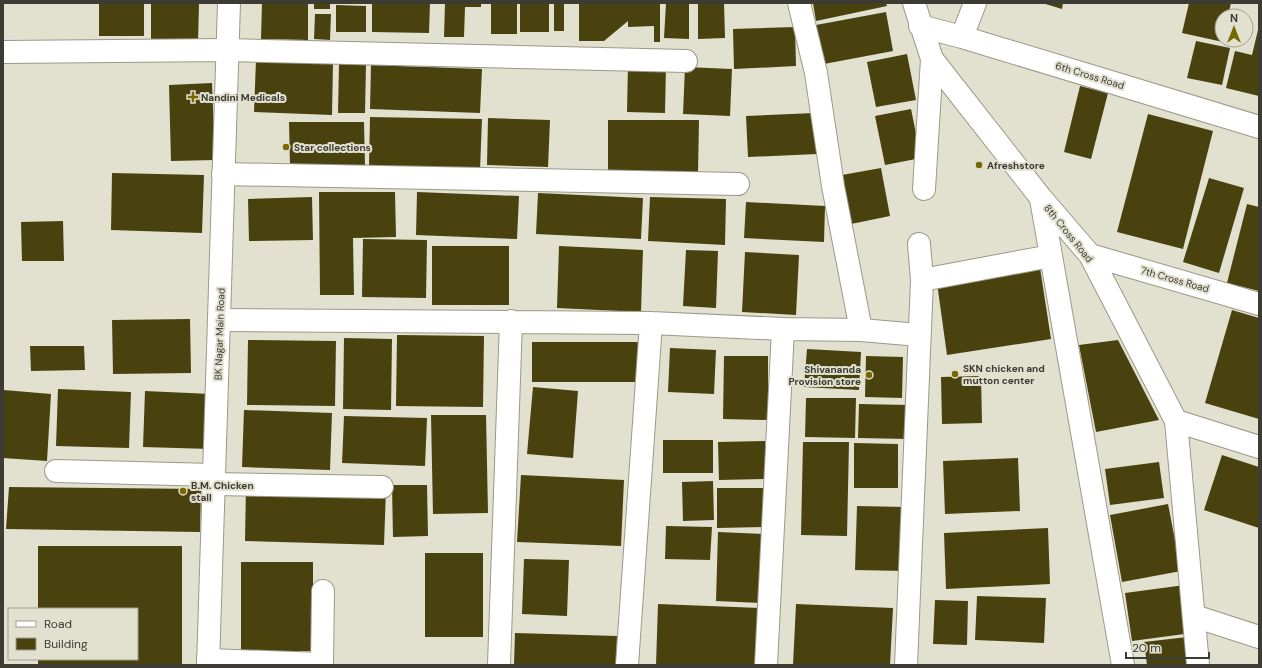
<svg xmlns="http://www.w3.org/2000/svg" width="1262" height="668" font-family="'DM Sans',sans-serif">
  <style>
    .building { fill: #49420e }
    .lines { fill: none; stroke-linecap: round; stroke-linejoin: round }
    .street-casing { stroke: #9b9989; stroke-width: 24 }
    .secondary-casing { stroke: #9b9989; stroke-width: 24 }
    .street { stroke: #fff; stroke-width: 22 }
    .secondary { stroke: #fff; stroke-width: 22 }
    .poi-dot { fill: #766900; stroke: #e2e0cf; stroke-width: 1.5 }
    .labels { text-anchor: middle; stroke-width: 4; stroke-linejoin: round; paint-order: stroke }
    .street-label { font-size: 10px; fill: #3c3b34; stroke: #e2e0cf }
    .poi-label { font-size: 10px; font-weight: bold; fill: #3c3b34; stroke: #e2e0cf; text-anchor: start }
  </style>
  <rect width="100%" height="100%" fill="#e2e0cf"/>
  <!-- building -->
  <path class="building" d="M99,3H144V36H99Z
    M151,3H199L198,43H151Z
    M262,3H308V40L261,39Z
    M314,3H330V9H314Z
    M372,3H430L429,33L372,32Z
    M445,3H481V7H465L464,37H444Z
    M491,3H517V34H491Z
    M520,3H549V32H520Z
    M554,3H564V31H554Z
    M579,3H660V42H654V26L628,27V21L604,41H579Z
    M666,3H689V39L664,38Z
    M698,3H724L725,38L698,39Z
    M813,3H886L887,6L816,21Z
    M1042,3H1063L1062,9Z
    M1189,3H1231L1228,16H1222L1223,42L1182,33Z
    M336,5L366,6V32H336Z
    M886,12L893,51L824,64L816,25Z
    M315,14H331L330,40L314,39Z
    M795,27L796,66L734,69L733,29Z
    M1258,30L1259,96L1226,88L1235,51L1252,55Z
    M1196,41L1230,48L1222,85L1187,78Z
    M907,54L916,100L876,107L867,62Z
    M256,60L333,63L332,115L254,112Z
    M339,64H366L365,113H338Z
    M628,64L666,65L665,113L627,112Z
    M371,65L482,69L480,113L370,109Z
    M685,67L732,69L730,116L683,114Z
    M212,83L215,160L171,161L169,85Z
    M1080,86L1108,93L1091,159L1064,152Z
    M911,109L921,158L885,165L875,116Z
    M815,113L817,154L748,157L746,116Z
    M1148,114L1213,131L1183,249L1117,232Z
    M370,117L482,119L480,170L369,167Z
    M488,118L550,120L548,167L487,165Z
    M608,120H699L698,173L608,172Z
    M289,122H364L365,165H290Z
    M881,168L890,216L851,224L842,175Z
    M112,173L204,175L202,233L111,230Z
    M1209,178L1244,188L1219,273L1183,262Z
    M319,192H395L396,237L353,238L354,295H320Z
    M417,192L519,196L517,239L416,235Z
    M538,193L643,198L641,239L536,234Z
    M312,197L313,240L249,241L248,199Z
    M650,197L726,199L725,245L648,241Z
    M746,202L825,206L824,242L744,238Z
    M1247,204L1259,207V291L1227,283Z
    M63,221L64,261H22L21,222Z
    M363,239L427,240L426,298L362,297Z
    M432,246H509V305H432Z
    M559,246L643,250L641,312L557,308Z
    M686,250L718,251L716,308L683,306Z
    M745,252L799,255L796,315L742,312Z
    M1040,268L1051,339L947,355L937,283Z
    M1232,310L1259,318V419L1205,403Z
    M190,319L191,373L113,374L112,320Z
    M397,335L484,336L483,407L396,406Z
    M344,338L392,339L391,410L343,409Z
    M248,340L336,341L335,406L247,405Z
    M1118,340L1159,420L1096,432L1079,345Z
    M532,342H638V382H532Z
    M30,346H84L85,370L31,371Z
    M670,348L716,350L714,394L668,392Z
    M807,349L861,352L859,390L804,387Z
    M724,356H768V420L723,419Z
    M866,356L903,357L902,398L865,397Z
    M981,376L982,423L942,424L941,377Z
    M533,387L578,391L573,458L527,454Z
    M58,389L131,392L129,448L56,446Z
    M4,390L51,394L47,461L3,458Z
    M145,391L211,394L210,449L143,447Z
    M806,398H856L855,438L805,437Z
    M859,404L910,405L909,439L858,438Z
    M244,410L332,413L330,470L242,467Z
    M431,415H486L488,513L433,514Z
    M344,416L427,418L425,466L342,463Z
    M663,440H713V473H663Z
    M765,441L767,479L719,480L718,442Z
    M803,442H849L847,536L801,535Z
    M854,443L898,444V488H854Z
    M1222,455L1259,467V528L1204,510Z
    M1018,458L1020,511L945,514L943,461Z
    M1159,462L1164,498L1110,505L1105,469Z
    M521,475L624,480L621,546L517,542Z
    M713,481L714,520L683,521L682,482Z
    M246,485L386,489L384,545L245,541Z
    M392,485H427L428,536L393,537Z
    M9,487L201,489L200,532L6,529Z
    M717,488H764V527L717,528Z
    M1168,504L1181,571L1122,582L1110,515Z
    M857,506L906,507L905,571L855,570Z
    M666,526L712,527L710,560L665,559Z
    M1048,528L1050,584L946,589L944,533Z
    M718,532L764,534L761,603L716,601Z
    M38,546H182V665H38V659H137V609H38Z
    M425,553H483V637H425Z
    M524,559L569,560L567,616L522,614Z
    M241,562H313V651H241Z
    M1185,585L1192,633L1132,641L1125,593Z
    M977,596L1046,598L1044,643L975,640Z
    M935,600L968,601L967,645L933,644Z
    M658,604L760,608L758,665H656Z
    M796,604L893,608L890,665H793Z
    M515,633L617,636L616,665H514Z
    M1187,637L1191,665H1147L1144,642Z"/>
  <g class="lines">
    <defs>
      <path id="street" d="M799,3L816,73L833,186L861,330
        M914,3L932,59L1041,198L1090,255L1176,421L1259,447
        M920,26L962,37L1259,127
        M962,37L975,3
        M3,52L227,50L686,61
        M223,174L738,184
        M924,189L932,59
        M1041,199L1123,665
        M1090,255L1259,304
        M922,280L1051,256
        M219,320L651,323L783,329L861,330L919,335
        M1176,421L1198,665
        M56,471L214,475
        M214,484L382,487
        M1194,616L1259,637
        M208,660L322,664L323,591
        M499,665L511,321
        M627,665L651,323
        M766,665L783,329
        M906,665L922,280L919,244"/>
      <path id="secondary" d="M208,665L229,3"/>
    </defs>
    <!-- street casing -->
    <use href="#street" class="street-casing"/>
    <!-- secondary casing -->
    <use href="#secondary" class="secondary-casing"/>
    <!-- street -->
    <use href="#street" class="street"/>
    <!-- secondary -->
    <use href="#secondary" class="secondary"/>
  </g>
  <!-- markers -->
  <g class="poi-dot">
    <path d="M191 91h4v4h4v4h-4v4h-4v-4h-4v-4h4z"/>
    <circle cx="286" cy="147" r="4"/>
    <circle cx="979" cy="165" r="4"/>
    <circle cx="955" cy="374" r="4"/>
    <circle cx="869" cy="375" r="4"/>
    <circle cx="183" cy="491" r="4"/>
  </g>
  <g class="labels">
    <!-- street labels -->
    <g class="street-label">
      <text transform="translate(1090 75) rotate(17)" y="4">6th Cross Road</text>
      <text transform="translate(1069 233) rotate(51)" y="4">8th Cross Road</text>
      <text transform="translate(1175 279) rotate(16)" y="4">7th Cross Road</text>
      <text transform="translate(219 334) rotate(-88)" y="4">BK Nagar Main Road</text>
    </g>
    <!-- poi labels -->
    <g class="poi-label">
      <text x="201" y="101">Nandini Medicals</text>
      <text x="294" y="151">Star collections</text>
      <text x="987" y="169">Afreshstore</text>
      <text x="963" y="372">SKN chicken and<tspan x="963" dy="12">mutton center</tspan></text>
      <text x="861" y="373" text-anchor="end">Shivananda<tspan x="861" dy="12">Provision store</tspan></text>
      <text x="191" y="489">B.M. Chicken<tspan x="191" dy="12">stall</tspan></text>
    </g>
  </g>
  <!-- border -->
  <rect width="1262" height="668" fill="none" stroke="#3c3b34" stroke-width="8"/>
  <!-- legend -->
  <rect x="8" y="608" width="130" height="52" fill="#e2e0cf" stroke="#a09e91"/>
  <rect x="16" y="621" width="20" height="6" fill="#ffffff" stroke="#a09e91"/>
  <text x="44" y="628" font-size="12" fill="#3c3b34">Road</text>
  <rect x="16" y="638" width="20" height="12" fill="#49420e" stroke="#a09e91"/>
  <text x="44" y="648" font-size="12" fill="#3c3b34">Building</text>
  <!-- north arrow -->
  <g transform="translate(1234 28)"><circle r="19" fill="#e2e0cf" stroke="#a09e91"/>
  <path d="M0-3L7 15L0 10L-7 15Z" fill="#766900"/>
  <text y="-6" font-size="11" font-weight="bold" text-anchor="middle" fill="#3c3b34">N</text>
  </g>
  <!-- scale -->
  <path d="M1126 652v6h83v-6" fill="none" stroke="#3c3b34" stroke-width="2"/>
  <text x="1132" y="652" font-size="12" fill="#3c3b34" stroke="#e2e0cf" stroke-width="3" paint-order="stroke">20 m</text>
</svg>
